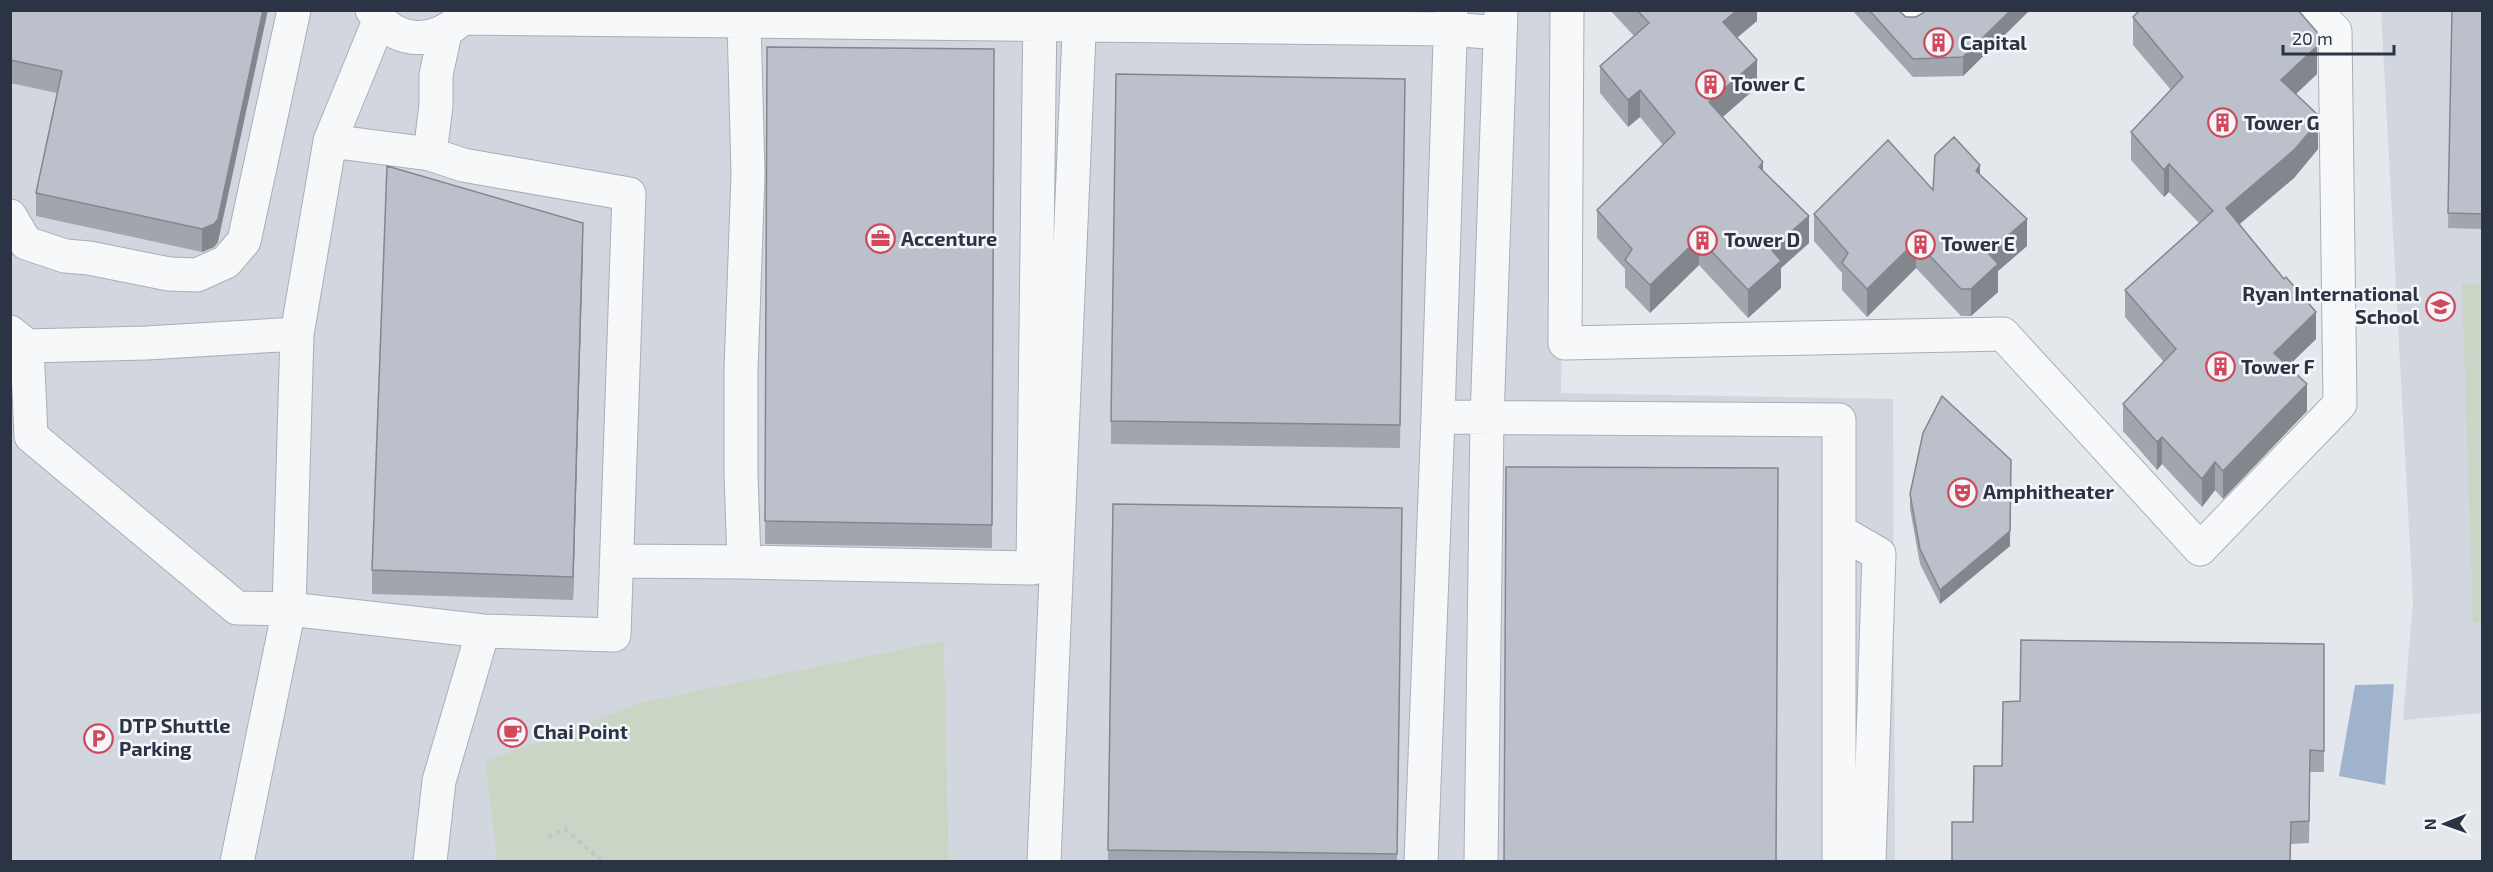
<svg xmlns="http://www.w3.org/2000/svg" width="2493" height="872" font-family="'Exo 2',sans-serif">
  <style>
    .built { fill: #d2d6de }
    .green { fill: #c9d6c5 }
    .water { fill: #9fb4cc }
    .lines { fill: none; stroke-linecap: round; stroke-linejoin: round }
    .minor-casing { stroke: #a9aeb7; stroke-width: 35 }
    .path { stroke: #c2c5cb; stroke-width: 4; stroke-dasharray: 4.5 4.5; stroke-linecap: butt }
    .minor { stroke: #f7f8fa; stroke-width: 33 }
    .wall { fill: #a1a5ae }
    .shaded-wall { fill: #83868d }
    .building { fill: #bbc0ca; stroke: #83868d; stroke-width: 1.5 }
    .labels { text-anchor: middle; stroke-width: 5; stroke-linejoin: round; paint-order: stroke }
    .poi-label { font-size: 20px; font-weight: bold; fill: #2b3445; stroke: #f4f6f9; text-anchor: start }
  </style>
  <rect width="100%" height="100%" fill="#e4e7ec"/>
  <!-- built -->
  <path class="built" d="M10,11H1567L1561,393L1893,399L1895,861H949L944,642L485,762L497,861H11Z
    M2381,11H2482V713L2403,720L2413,602Z"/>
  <!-- green -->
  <path class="green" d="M2482,283V622L2473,623L2462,284Z
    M944,641L949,861H497L485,762L643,702Z"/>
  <!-- water -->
  <path class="water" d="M2394,684L2385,785L2339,776L2355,685Z"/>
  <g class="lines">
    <defs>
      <path id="minor" d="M372,10C394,43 430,46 459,21
        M1567,10L1565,343L2003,334L2200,549L2340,404L2335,31L2314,10
        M1904,10L1911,17L1919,10
        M463,18L1449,29L1500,33
        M744,22L748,174L741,370V474L744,562L1033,568L1040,10
        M330,141L430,154L463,165L629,194L614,635L483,631L439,781L430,862
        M430,154L436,105V75L445,33
        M10,216L26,243L65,256L89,258L169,274L197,275L226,262L244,241L294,10
        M10,332L27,346L146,343L297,334
        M27,346L31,436L237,608L289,609L483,631
        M1438,417L1839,420V862
        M1839,531L1879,554L1869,862
        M617,561L744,562
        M237,862L289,609L297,334L330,141L379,21
        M1044,862L1080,10
        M1421,862L1438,417L1451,10
        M1481,862L1487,419L1501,12"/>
    </defs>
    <!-- minor casing -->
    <use href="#minor" class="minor-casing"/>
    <!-- path -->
    <path class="path" d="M548,837L565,829L603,862"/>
    <!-- minor -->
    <use href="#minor" class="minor"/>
  </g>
  <!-- wall -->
  <path class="wall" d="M10,10L218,242L214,247L202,252L36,216V193L57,93L10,83Z
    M1610,10H1757V21L1737,38L1757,87L1722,117L1763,171L1809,243L1781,268V288L1748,318L1699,265L1650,313L1625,287V269L1597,238V210L1663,145L1640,117L1628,127L1600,93V66L1634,36Z
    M1852,10H1898L1906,17H1916L2030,10L1963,76L1913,77Z
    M2452,10H2482V229L2448,228Z
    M2133,17L2317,74L2296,94L2318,149L2294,178L2240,224L2316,339L2288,366L2307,411L2223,499L2215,490L2202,507L2162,464L2157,470L2123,431V404L2164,362L2125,317V290L2199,223L2169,192L2164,197L2131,160V132L2171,90L2133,45Z
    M767,47L994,49L992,548L765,544Z
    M1405,79L1400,448L1111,444V421Z
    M1980,175L2027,246L1998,271V292L1971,316H1961L1916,268L1867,317L1842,290V273L1814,241V214L1933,190Z
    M583,246L573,600L372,594V570Z
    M1910,494L2010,546L1940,604L1920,564L1910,509Z
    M1113,504L1402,531L1397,861H1108Z
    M2324,644V772H2310L2309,843L2291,844L1973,822L2002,766L2020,701Z"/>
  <!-- shaded-wall -->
  <path class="shaded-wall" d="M263,10H268L218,242L214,247L202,252V229Z
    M1737,10H1757V21L1723,49V22Z
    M2011,10H2030L1963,76V57Z
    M2317,46V74L2281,108V80Z
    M1757,60V87L1709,129V102Z
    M1640,90V117L1628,127V100Z
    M2318,122V149L2294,178L2226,235V208Z
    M1763,162V189L1759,167Z
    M2169,164V192L2164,197V170Z
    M1980,165V193L1976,171Z
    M1809,216V243L1781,268V288L1748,318V290L1771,249Z
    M2027,219V246L1998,271V292L1971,316V289L1988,253Z
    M583,223V246L573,600V577Z
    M1699,238V265L1650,313V285Z
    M1916,241V268L1867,317V289Z
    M2316,312V339L2274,380V353Z
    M2307,384V411L2223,499V471Z
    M2162,437V464L2157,470V442Z
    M2011,460L2010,546L1940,604V590Z
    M2215,462V490L2202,507V479Z"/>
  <!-- building -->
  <path class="building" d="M10,10H263L218,219L214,224L202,229L36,193L62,71L10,60Z
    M1637,10H1737L1723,22L1757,60L1709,102L1763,162L1759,167L1809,216L1771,249L1781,261L1748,290L1699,238L1650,285L1625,260L1632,249L1597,210L1675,133L1640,90L1628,100L1600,66L1649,23Z
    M1869,10H1898L1906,17H1916L1923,13L1925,10H2011L1963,57L1913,59Z
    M2140,10H2298L2317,32V46L2281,80L2318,115V122L2294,150L2226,208L2284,279L2286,277L2316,312L2274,353L2307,384L2223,471L2215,462L2202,479L2162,437L2157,442L2123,404L2176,349L2125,290L2213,211L2169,164L2164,170L2131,132L2183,77L2133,17Z
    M2452,10H2482V214L2448,213Z
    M767,47L994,49L992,525L765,521Z
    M1116,74L1405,79L1400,425L1111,421Z
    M1954,137L1980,165L1976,171L2027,219L1988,253L1998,264L1971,289H1961L1916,241L1867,289L1842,263L1848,253L1814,214L1888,140L1933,190L1935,155Z
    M387,166L583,223L573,577L372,570Z
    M1942,396L2011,460L2010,531L1940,590L1920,549L1910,494L1923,433Z
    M1506,467L1778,468L1776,861H1504Z
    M1113,504L1402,508L1397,854L1108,850Z
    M2021,640L2324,644V751L2310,750L2309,821L2291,822L2290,861H1952V822H1973L1974,766H2002L2003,702L2020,701Z"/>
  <!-- icons -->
  <defs>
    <symbol id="building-ring" viewBox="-11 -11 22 22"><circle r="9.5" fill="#f4f6f9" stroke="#d1495b" stroke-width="1.5"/><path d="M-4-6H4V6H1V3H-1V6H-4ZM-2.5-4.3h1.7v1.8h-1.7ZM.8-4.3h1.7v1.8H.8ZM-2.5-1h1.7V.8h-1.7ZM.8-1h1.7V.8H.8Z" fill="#d1495b"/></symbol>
    <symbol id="office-ring" viewBox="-11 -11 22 22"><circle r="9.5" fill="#f4f6f9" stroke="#d1495b" stroke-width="1.5"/><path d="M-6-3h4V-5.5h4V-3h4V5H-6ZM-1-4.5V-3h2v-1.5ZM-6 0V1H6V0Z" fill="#d1495b"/></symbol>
    <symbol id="school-ring" viewBox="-11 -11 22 22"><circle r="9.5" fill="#f4f6f9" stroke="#d1495b" stroke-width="1.5"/><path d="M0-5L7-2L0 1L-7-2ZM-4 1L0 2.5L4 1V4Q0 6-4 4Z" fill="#d1495b"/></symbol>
    <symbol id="theatre-ring" viewBox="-11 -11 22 22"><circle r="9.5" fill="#f4f6f9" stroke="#d1495b" stroke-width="1.5"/><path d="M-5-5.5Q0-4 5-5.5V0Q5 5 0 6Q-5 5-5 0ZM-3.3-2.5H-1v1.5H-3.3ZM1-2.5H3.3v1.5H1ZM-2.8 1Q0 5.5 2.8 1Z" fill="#d1495b"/></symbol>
    <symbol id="cafe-ring" viewBox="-11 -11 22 22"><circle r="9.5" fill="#f4f6f9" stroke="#d1495b" stroke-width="1.5"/><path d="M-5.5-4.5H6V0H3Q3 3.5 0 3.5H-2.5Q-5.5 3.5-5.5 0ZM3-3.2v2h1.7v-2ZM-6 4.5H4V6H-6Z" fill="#d1495b"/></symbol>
    <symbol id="parking-ring" viewBox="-11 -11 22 22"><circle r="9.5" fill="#f4f6f9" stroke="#d1495b" stroke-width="1.5"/><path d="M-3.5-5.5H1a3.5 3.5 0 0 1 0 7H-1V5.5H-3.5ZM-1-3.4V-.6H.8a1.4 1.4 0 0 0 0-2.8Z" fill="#d1495b"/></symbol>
  </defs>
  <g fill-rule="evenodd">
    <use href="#building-ring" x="1922" y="26" width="33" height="33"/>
    <use href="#building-ring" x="1694" y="68" width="33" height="33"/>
    <use href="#building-ring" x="2206" y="106" width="33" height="33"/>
    <use href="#office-ring" x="864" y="222" width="33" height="33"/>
    <use href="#building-ring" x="1686" y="224" width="33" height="33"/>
    <use href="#building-ring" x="1904" y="228" width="33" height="33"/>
    <use href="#school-ring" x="2424" y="290" width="33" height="33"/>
    <use href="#building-ring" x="2204" y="350" width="33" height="33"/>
    <use href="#theatre-ring" x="1946" y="476" width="33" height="33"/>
    <use href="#cafe-ring" x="496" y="716" width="33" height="33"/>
    <use href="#parking-ring" x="82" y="722" width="33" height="33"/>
  </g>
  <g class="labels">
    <!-- poi labels -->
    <g class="poi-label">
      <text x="1960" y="50">Capital</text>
      <text x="1731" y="91">Tower C</text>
      <text x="2244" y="130">Tower G</text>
      <text x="901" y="246">Accenture</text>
      <text x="1724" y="247">Tower D</text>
      <text x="1941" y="251">Tower E</text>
      <text x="2419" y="301" text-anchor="end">Ryan International<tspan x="2419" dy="23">School</tspan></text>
      <text x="2241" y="374">Tower F</text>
      <text x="1983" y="499">Amphitheater</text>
      <text x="119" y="733">DTP Shuttle<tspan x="119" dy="23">Parking</tspan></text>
      <text x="533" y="739">Chai Point</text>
    </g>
  </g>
  <!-- border -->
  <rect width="2493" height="872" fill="none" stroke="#2b3445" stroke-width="24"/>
  <!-- north arrow -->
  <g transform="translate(2445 824) rotate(269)" stroke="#f4f6f9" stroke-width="4.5" paint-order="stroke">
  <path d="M0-4.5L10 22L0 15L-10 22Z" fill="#2b3445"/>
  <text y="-9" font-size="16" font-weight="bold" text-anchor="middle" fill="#2b3445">N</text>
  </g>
  <!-- scale -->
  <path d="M2283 45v9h111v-9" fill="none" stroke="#2b3445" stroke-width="3"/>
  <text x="2292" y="45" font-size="18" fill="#2b3445" stroke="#f4f6f9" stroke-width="4.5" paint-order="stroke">20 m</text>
</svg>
